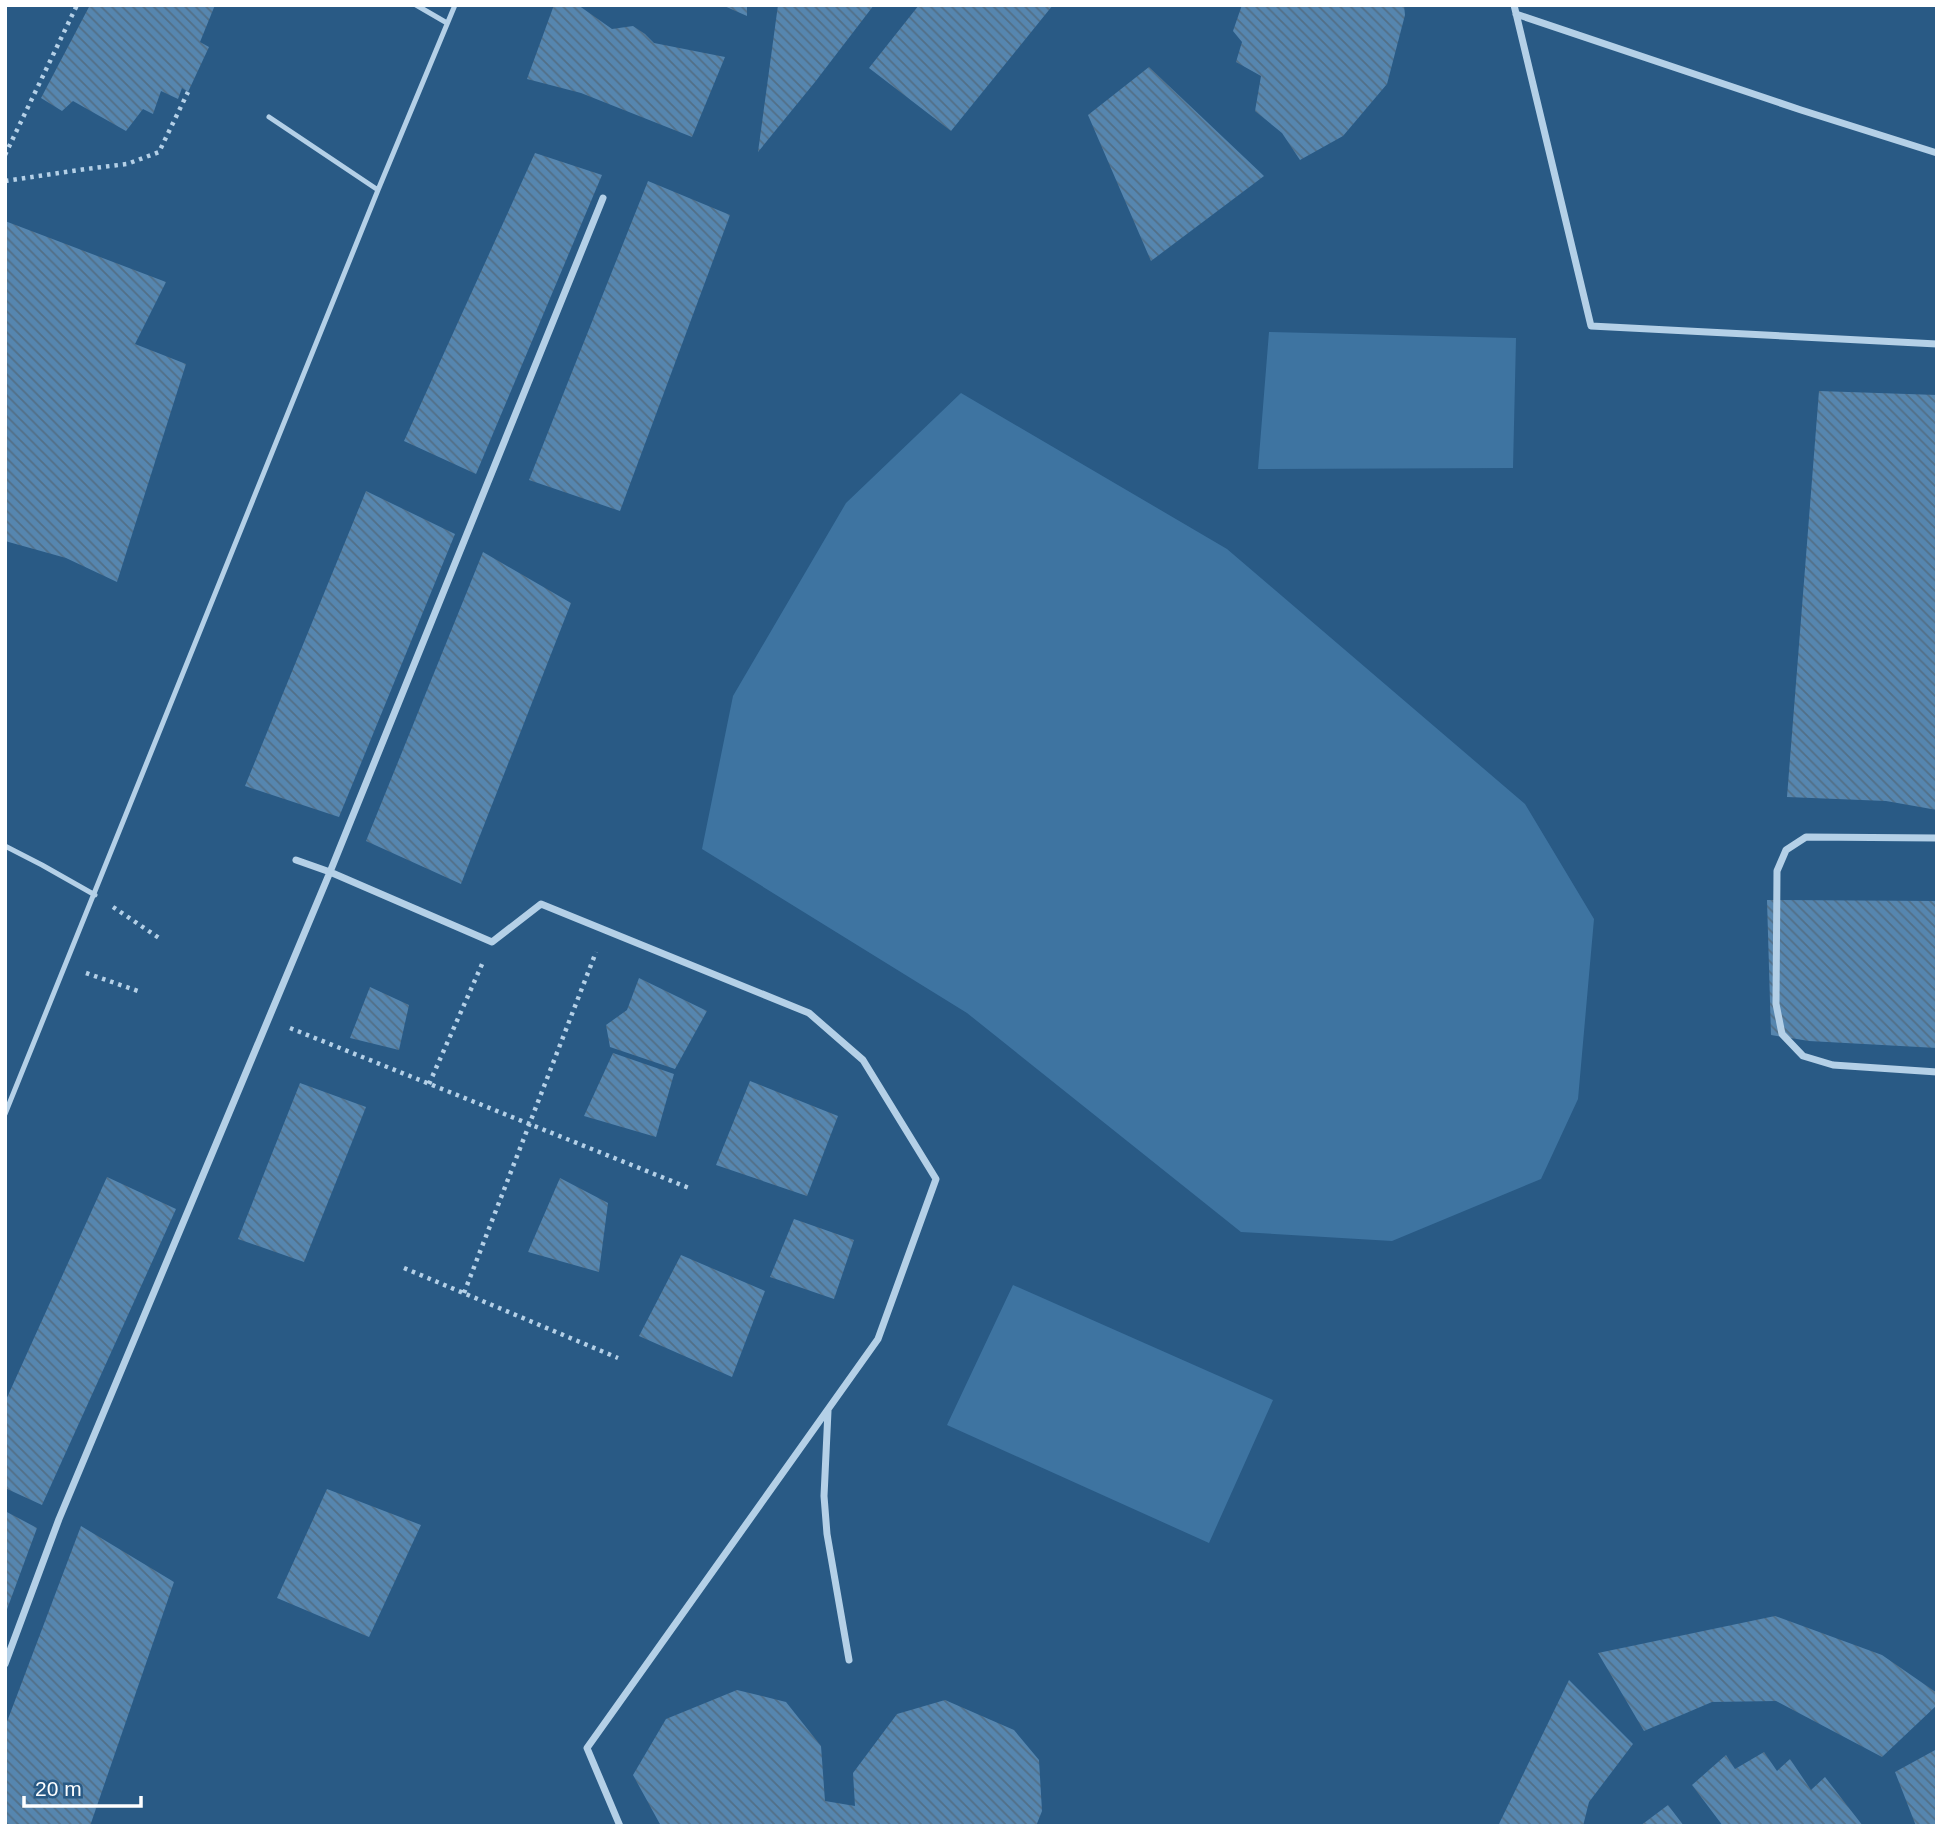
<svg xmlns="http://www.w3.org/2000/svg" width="1942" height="1831" font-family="Helvetica,sans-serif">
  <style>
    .garden { fill: #3e74a1 }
    .building { fill: url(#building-back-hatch) }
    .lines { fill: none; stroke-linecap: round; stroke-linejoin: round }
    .path { stroke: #b4d0e7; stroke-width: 4.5; stroke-dasharray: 3.5 5; stroke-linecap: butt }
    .service { stroke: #b4d0e7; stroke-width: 5 }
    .minor { stroke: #b4d0e7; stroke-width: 7 }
  </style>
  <defs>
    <pattern id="building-back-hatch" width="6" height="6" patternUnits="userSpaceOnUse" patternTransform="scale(1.75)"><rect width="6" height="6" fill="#5686af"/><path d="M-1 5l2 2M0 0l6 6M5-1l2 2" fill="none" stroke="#526f87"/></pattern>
  </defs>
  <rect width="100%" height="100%" fill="#295a85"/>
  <!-- garden -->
  <path class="garden" d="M1269,332L1516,338L1513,468L1258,469Z
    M961,393L1227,549L1525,804L1594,919L1578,1099L1541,1179L1392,1241L1241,1232L967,1013L702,849L733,696L846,503Z
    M1013,1285L1273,1400L1209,1543L947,1425Z"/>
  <!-- building -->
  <path class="building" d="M90,5H215L200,42L209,47L188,92L182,88L178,99L161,91L153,114L143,109L126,131L73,101L62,111L41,98Z
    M554,5H578L612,29L633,26L645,34L654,43L725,57L692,137L581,93L527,79Z
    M722,5H747V16Z
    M778,5H874L815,82L758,152Z
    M919,5H1053L951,131L869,68Z
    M1242,5H1404L1405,15L1387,84L1343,136L1300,160L1282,133L1255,111L1261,76L1236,62L1242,42L1233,31Z
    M1149,67L1264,176L1151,261L1088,115Z
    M535,153L602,175L476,474L404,441Z
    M648,181L730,215L620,511L529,480Z
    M5,221L166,282L135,344L186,364L117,582L66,558L5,541Z
    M1819,391L1937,395V810L1886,801L1787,797Z
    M366,491L455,534L339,817L245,786Z
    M483,552L571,603L461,884L366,841Z
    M1767,900L1937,901V1048L1809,1041L1771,1035Z
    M639,978L707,1011L675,1069L610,1047L606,1025L627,1010Z
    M370,987L409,1005L399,1050L350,1038Z
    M613,1053L674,1074L656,1137L584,1116Z
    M750,1081L838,1116L807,1196L716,1165Z
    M300,1083L366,1107L304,1262L238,1239Z
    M107,1177L176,1209L42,1505L5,1488V1402Z
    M560,1178L608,1203L599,1272L528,1252Z
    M794,1219L854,1240L834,1299L770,1277Z
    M681,1255L765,1291L732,1377L639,1336Z
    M327,1489L421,1525L369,1637L277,1598Z
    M5,1511L37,1528L6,1612H5Z
    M81,1526L174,1582L90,1826H5V1727Z
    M1775,1616L1882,1655L1937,1693V1705L1882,1757L1776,1701L1712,1702L1644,1731L1598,1653Z
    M1569,1680L1633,1744L1589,1802L1583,1826H1498Z
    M737,1690L786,1702L821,1746L825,1801L855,1806L853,1773L897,1714L945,1700L1014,1730L1039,1760L1042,1811L1036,1826H661L633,1775L666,1719Z
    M1937,1749V1826H1916L1895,1772Z
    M1764,1752L1777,1771L1790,1759L1811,1790L1825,1777L1863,1826H1723L1692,1785L1726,1755L1735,1769Z
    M1668,1805L1684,1826H1640Z"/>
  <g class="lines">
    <!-- path -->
    <path class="path" d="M5,155L77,5
      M5,181L86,169L127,164L159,152L188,92
      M113,907L159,938
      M86,973L138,991
      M290,1028L689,1188
      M429,1084L483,962
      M404,1268L618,1358
      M464,1293L596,952"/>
    <!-- service -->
    <path class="service" d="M416,5L447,23
      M269,117L378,190
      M5,846L42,865L95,895
      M5,1114L378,190L455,5"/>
    <!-- minor -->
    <path class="minor" d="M1514,5L1591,326L1937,344
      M1516,14L1801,110L1937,153
      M1937,838L1806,837L1786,850L1777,871L1776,1004L1782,1034L1803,1056L1833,1065L1937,1072
      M296,860L330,872L492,942L541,904L809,1013L863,1060L936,1179L878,1339L587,1748L620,1826
      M828,1411L824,1496L827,1534L849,1660
      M5,1664L59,1519L330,872L603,198"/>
  </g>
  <!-- border -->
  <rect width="1942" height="1831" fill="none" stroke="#ffffff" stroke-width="14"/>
  <!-- scale -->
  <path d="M24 1796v10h117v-10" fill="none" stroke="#ffffff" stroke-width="3.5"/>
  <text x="35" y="1796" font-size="21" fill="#ffffff" stroke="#295a85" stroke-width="5" paint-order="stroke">20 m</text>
</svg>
